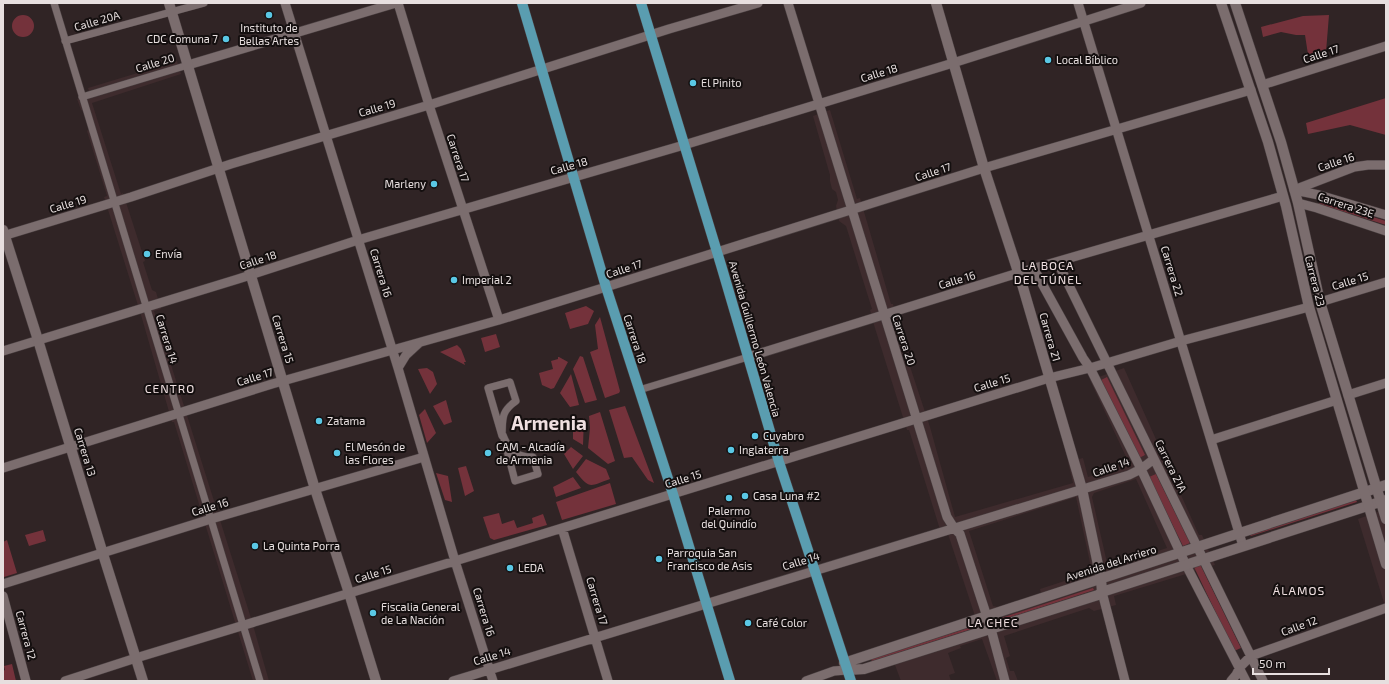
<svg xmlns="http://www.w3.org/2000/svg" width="1389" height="684" font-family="'Exo 2',sans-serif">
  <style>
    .built { fill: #3e2b2d; fill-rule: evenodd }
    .green { fill: #74323b }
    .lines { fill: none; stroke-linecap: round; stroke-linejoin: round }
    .pedestrian-casing { stroke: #493f40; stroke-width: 8 }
    .minor-casing { stroke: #493f40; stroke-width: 10 }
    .tertiary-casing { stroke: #493f40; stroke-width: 11 }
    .secondary-casing { stroke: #493f40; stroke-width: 11 }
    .primary-casing { stroke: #493f40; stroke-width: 11 }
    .pedestrian { stroke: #7b6d6e; stroke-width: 7 }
    .minor { stroke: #7b6d6e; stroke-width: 9 }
    .tertiary { stroke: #7b6d6e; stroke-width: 10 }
    .secondary { stroke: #7b6d6e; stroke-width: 10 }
    .primary { stroke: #5a9db0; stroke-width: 10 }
    .poi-dot { fill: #5ac8e5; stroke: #140f0f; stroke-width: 1.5 }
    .labels { text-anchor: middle; stroke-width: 4; stroke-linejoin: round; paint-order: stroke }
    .street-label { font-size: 11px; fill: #e7dfdf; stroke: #140f0f }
    .poi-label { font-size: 11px; fill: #e7dfdf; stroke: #140f0f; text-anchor: start }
    .neighbourhood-label { font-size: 12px; letter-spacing: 1px; fill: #efdfe0; stroke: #140f0f }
    .town-label { font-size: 19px; font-weight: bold; fill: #efdfe0; stroke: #140f0f }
  </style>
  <rect width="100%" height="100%" fill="#302425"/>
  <!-- built -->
  <path class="built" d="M177,61L181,74L92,103L121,194L123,193L145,261L143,262L152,290L156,292L161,309L154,311L251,618L269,681H253L174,422H172L141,315L104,197L107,196L87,131L91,127L87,113L81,110L77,99L90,95L88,88Z
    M830,110L857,199L860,198L891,304H893L898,321L896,324L930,427L955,517L1073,483L1068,462L1083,458L1088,477L1126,465L1128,461L1090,380L1124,368L1199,535H1202L1215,565L1202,569L1200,565L1194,567L1196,571L1114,596L1116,605L1094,611L1089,608L1004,636L1010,656L1006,658L1010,671H1014L1018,681H997L982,639L960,646L961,648L948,653L955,673L949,675L951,681H901L895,665L875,671L871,659L975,616L948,534L942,536L909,430H907L874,325L870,310L872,309L846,226L839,221L836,206L838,200L836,192L832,189L830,181V175L813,116ZM1136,479L1167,548L1108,567L1092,497L1094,493ZM1076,497L1092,572L1040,589L1041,594L998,607L993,606L969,531Z
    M1386,509V609L1358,519Z"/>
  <!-- green -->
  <path class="green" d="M1329,15L1326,52L1309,61L1305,35H1296L1281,32L1263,37L1261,27L1303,16Z
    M12 26a11 11 0 1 1 22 0a11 11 0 1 1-22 0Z
    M1386,98V135L1350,125L1308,134L1306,123Z
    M1320,201L1386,221V225L1319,204Z
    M586,306L594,311L588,324L570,329L565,313Z
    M600,317L620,391L619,393L605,398L590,352L598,349L595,325Z
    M496,334L500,347L485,352L481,338Z
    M457,345L461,349L466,362H464L465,365L440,352Z
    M580,356L583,357L597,400L585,403L573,369Z
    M558,357H559L568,362L554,388L551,389L542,385L539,373L553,369L551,361L558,359Z
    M427,368L433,372L437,384L430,394L418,369Z
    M571,374L579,405L570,407L560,393Z
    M1107,377L1145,455L1139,458L1101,380Z
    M446,400L452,422L444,425L433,406Z
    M625,406L654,483L648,480L632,457L624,458L609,410Z
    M425,409L436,433L427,443L419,415Z
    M600,412L615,461L608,464L588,448L590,428L589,416Z
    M584,418L583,445L573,439V421Z
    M571,447L583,456L573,469L564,454Z
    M586,459L606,469L610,479C590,486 590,490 576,472Z
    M466,466L474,491L465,496L458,468Z
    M436,473L448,476L452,502L445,500Z
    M1156,474L1190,543L1183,546L1149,477Z
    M573,477L581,488L556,497L553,487Z
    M610,483L616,504L562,520L556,502Z
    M1356,500L1357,502L1251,536L1250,535Z
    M499,513L502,524L514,520L517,528L533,523L532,518L543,514L547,525L494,540L490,538L483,517Z
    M43,530L46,541L29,546L25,535Z
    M7,540L17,573L4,577L3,572V542Z
    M1200,564L1241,648L1234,651L1194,567Z
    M1093,588L1094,590L996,622L995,620Z
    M977,625L978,627L872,661L871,659Z
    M12,664L16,681H3V671L5,670L4,666Z"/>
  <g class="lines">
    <defs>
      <path id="pedestrian" d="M54,3L260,681
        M65,41L204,3
        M82,97L188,65
        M510,382L516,401C500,412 503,420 502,436L488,388Z
        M639,390L748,357
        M503,435C508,449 518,458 533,457L538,474L515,481Z"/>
      <path id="minor" d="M285,3L398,368L455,561L493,681
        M398,3L429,105L499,320
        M788,3L947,517L954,528L960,534L991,629L1005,681
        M1078,3L1243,546
        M188,65L396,3
        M1262,85L1386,46
        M1294,190L1354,167L1368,165H1386
        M1294,190L1319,195L1386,215
        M1298,203L1317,208L1386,231
        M3,236L131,197L231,164L429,105L669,29L758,3
        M1058,263L1263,681
        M1034,269L1083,358L1090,368L1141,469L1186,565L1246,681
        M1320,302L1386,282
        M3,351L238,279L358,240L684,145L953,63L1141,3
        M748,357L1018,273L1283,196
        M398,368L406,355L419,343
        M1348,395L1386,383
        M1211,440L1337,400
        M3,468L272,384L499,320L606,287L984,168L1251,90
        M562,528L608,681
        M3,584L211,519L424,457
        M1102,592L1125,681
        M3,596L26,681
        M65,681L136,658L455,561L1049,378L1090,368L1181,341L1309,307
        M453,681L1129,475L1141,469L1154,459
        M806,681L834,671L847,670
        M1231,681L1236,675L1240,667L1251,656L1386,608"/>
      <path id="tertiary" d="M169,3L315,489L349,593L376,681
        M936,3L984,168L1022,284L1082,489L1101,579L1102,592
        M3,230L38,340L103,554L143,681
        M844,663L1386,485
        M847,670L864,669L1098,595L1102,592L1386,500"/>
      <path id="secondary" d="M1221,3L1268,142L1286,206L1309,307L1386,564
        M1235,3L1281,142L1298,203L1320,302L1386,519"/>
      <path id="primary" d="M522,3L606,287L673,494L730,681
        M641,3L721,265L779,462L851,681"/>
    </defs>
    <!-- pedestrian casing -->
    <use href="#pedestrian" class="pedestrian-casing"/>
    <!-- minor casing -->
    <use href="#minor" class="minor-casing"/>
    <!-- tertiary casing -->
    <use href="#tertiary" class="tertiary-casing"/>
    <!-- secondary casing -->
    <use href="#secondary" class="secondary-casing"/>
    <!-- primary casing -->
    <use href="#primary" class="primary-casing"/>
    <!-- pedestrian -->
    <use href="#pedestrian" class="pedestrian"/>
    <!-- minor -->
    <use href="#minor" class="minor"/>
    <!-- tertiary -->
    <use href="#tertiary" class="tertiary"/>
    <!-- secondary -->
    <use href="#secondary" class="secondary"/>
    <!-- primary -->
    <use href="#primary" class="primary"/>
  </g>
  <!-- markers -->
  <g class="poi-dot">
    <circle cx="269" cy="15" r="4"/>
    <circle cx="226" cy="39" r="4"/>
    <circle cx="1048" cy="60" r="4"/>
    <circle cx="693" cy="83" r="4"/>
    <circle cx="434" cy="184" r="4"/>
    <circle cx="147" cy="254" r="4"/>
    <circle cx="454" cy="280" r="4"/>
    <circle cx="319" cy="421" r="4"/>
    <circle cx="755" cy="436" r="4"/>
    <circle cx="731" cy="450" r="4"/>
    <circle cx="337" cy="453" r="4"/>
    <circle cx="488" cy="453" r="4"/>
    <circle cx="745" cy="496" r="4"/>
    <circle cx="729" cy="498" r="4"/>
    <circle cx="255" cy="546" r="4"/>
    <circle cx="659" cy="559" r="4"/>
    <circle cx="510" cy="568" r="4"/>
    <circle cx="373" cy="613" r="4"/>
    <circle cx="748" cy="623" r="4"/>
  </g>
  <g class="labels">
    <!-- street labels -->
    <g class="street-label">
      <text transform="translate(97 21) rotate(-16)" y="4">Calle 20A</text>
      <text transform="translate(1321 54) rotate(-18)" y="4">Calle 17</text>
      <text transform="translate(155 63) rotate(-17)" y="4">Calle 20</text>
      <text transform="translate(879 73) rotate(-17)" y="4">Calle 18</text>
      <text transform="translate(377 108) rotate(-16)" y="4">Calle 19</text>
      <text transform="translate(458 158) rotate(72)" y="4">Carrera 17</text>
      <text transform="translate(1336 162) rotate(-18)" y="4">Calle 16</text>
      <text transform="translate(569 166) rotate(-16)" y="4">Calle 18</text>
      <text transform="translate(933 172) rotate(-18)" y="4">Calle 17</text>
      <text transform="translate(68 204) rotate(-17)" y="4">Calle 19</text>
      <text transform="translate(1346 205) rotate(18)" y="4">Carrera 23E</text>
      <text transform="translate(258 260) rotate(-18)" y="4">Calle 18</text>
      <text transform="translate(624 269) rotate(-18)" y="4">Calle 17</text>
      <text transform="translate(1172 271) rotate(73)" y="4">Carrera 22</text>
      <text transform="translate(381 273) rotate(73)" y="4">Carrera 16</text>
      <text transform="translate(957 280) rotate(-17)" y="4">Calle 16</text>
      <text transform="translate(1315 281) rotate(76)" y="4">Carrera 23</text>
      <text transform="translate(1350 281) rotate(-17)" y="4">Calle 15</text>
      <text transform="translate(1050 337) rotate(74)" y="4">Carrera 21</text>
      <text transform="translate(167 339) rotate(73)" y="4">Carrera 14</text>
      <text transform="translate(283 339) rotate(73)" y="4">Carrera 15</text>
      <text transform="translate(635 339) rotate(72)" y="4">Carrera 18</text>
      <text transform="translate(755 339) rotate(74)" y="4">Avenida Guillermo León Valencia</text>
      <text transform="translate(904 340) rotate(72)" y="4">Carrera 20</text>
      <text transform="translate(255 377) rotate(-17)" y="4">Calle 17</text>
      <text transform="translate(992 383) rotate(-17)" y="4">Calle 15</text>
      <text transform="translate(85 452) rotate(73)" y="4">Carrera 13</text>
      <text transform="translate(1171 466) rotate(64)" y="4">Carrera 21A</text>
      <text transform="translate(1111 467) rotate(-19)" y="4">Calle 14</text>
      <text transform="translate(683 479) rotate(-17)" y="4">Calle 15</text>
      <text transform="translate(210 507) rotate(-17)" y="4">Calle 16</text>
      <text transform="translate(801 561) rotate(-17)" y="4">Calle 14</text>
      <text transform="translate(1111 563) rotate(-18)" y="4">Avenida del Arriero</text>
      <text transform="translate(373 574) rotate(-17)" y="4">Calle 15</text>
      <text transform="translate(597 601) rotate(73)" y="4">Carrera 17</text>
      <text transform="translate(484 612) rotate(73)" y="4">Carrera 16</text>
      <text transform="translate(1299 626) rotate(-20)" y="4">Calle 12</text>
      <text transform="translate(26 635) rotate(75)" y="4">Carrera 12</text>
      <text transform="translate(492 656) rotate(-17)" y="4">Calle 14</text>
    </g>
    <!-- poi labels -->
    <g class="poi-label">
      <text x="269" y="32" text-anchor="middle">Instituto de<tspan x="269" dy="13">Bellas Artes</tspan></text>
      <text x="218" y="43" text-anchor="end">CDC Comuna 7</text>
      <text x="1056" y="64">Local Bíblico</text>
      <text x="701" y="87">El Pinito</text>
      <text x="426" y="188" text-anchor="end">Marleny</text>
      <text x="155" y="258">Envía</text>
      <text x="462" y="284">Imperial 2</text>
      <text x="327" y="425">Zatama</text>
      <text x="763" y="440">Cuyabro</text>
      <text x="345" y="451">El Mesón de<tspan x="345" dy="13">las Flores</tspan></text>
      <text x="496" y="451">CAM - Alcadía<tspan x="496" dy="13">de Armenia</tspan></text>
      <text x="739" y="454">Inglaterra</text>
      <text x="753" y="500">Casa Luna #2</text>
      <text x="729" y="515" text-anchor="middle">Palermo<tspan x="729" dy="13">del Quindío</tspan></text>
      <text x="263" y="550">La Quinta Porra</text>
      <text x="667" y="557">Parroquia San<tspan x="667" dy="13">Francisco de Asis</tspan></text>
      <text x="518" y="572">LEDA</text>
      <text x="381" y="611">Fiscalia General<tspan x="381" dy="13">de La Nación</tspan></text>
      <text x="756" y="627">Café Color</text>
    </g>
    <!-- neighbourhood labels -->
    <g class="neighbourhood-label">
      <text x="1048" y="270">LA BOCA<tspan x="1048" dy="14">DEL TÚNEL</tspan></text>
      <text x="170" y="393">CENTRO</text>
      <text x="1299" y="595">ÁLAMOS</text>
      <text x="993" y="627">LA CHEC</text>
    </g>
    <!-- town labels -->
    <g class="town-label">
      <text x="549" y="430">Armenia</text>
    </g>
  </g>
  <!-- border -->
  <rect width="1389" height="684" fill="none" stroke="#e7dfdf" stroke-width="8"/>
  <!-- scale -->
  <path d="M1253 668v6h76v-6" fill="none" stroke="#e7dfdf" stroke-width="2"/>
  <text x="1259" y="668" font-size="12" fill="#e7dfdf" stroke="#140f0f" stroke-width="3" paint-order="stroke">50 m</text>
</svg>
